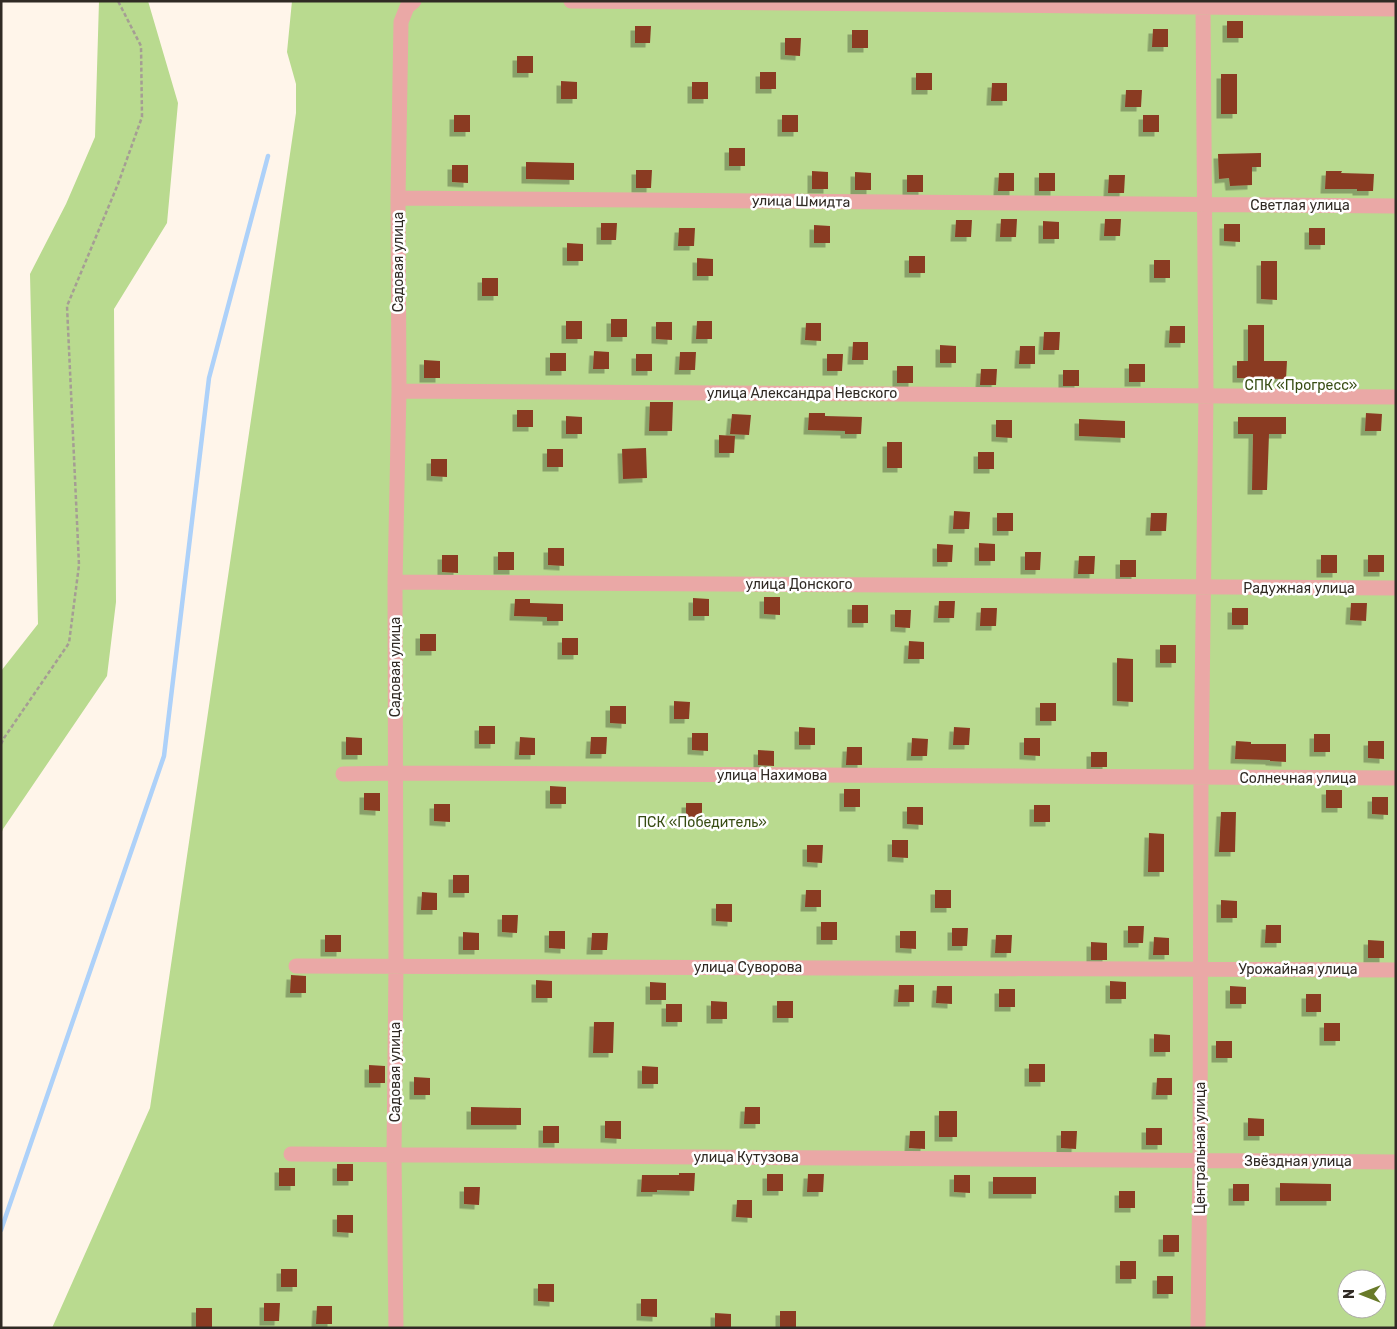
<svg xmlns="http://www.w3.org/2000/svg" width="1397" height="1329" font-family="Rubik,sans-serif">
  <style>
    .green { fill: #b9da8f; fill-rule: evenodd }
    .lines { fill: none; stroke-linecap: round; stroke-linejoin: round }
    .stream { stroke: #add1f9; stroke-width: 4.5 }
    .building { fill: #8a3b24; filter: url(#shadow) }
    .path { stroke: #a59d94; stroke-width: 2.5; stroke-dasharray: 4 2.5; stroke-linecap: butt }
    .minor { stroke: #eaa8a6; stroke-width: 15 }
    .labels { text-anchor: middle; stroke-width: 5; stroke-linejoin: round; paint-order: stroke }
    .street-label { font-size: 14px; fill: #302a24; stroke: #fff }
    .park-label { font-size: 14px; fill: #384d14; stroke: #fff }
  </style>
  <defs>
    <filter id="shadow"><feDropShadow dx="-4.5" dy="4.5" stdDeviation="0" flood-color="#0004"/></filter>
  </defs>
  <rect width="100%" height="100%" fill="#fff5ea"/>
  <!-- green -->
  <path class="green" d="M99,1H148L178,103L167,223L114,309L116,602L107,676L3,829L1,834V671L38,624L30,274L66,204L95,137Z
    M292,1H1396V1328H52L150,1108L296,113V84L287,52ZM1347,1279H1377V1309H1347Z"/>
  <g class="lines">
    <!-- stream -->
    <path class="stream" d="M1,1230L164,756L209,378L268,156"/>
  </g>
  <!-- building -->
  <path class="building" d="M1227,21H1243V38H1227Z
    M635,26H651L650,43H635Z
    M1153,29H1168V47H1152Z
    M852,30H868V48H852Z
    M785,38H801L800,56L785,55Z
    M517,56H533V73H517Z
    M760,72H776V89H760Z
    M916,73H932V90H916Z
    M1221,74H1237V114H1221Z
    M561,81L577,82V99H561Z
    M692,82H708V99H692Z
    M992,83H1007V101H991Z
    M1126,90H1142L1141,107H1125Z
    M454,115H470V132H454Z
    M782,115H798V132H782Z
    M1143,115H1159V132H1143Z
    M729,148H745V166H729Z
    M1261,153V167H1252V185L1230,186L1229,178L1219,179L1218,154Z
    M526,162L574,163V180L526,179Z
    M452,165H468V183L452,182Z
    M636,170H652L651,188H636Z
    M812,171L828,172V189H812Z
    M1326,171H1342L1341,173L1374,174L1373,191H1357V189H1325Z
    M855,172L871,173V190H855Z
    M999,173H1014V191H998Z
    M1039,173H1055V191H1039Z
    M907,175H923V192H907Z
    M1109,175H1125L1124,193H1108Z
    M1001,219H1017L1016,237H1000Z
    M1105,219H1121L1120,236H1104Z
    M956,220H972L971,237H955Z
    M1043,221L1059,222V239H1043Z
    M601,223H617L616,240H601Z
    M1224,224H1240V242L1224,241Z
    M814,225L830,226V243H814Z
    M679,228H695L694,246H678Z
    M1309,228H1325V245H1309Z
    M567,243L583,244V261H567Z
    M909,256H925V273H909Z
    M697,258L713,259V276H697Z
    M1154,260H1170V278H1154Z
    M1261,261H1277V300L1261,299Z
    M482,278H498V296H482Z
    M611,319H627V337H611Z
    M566,321H582V339H566Z
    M697,321H712V339H696Z
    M656,322H672V340L656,339Z
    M806,323H821V341L805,340Z
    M1248,325H1264V361H1287L1286,379L1237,378V361H1248Z
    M1170,326H1185V343H1169Z
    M1044,332H1060L1059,350H1043Z
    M853,342H868V360H852Z
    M940,345L956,346V363H940Z
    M1020,346H1035V364H1019Z
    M594,351L609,352V369H593Z
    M680,352H696L695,370H679Z
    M550,353H566V371H550Z
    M636,354H652V371H636Z
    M827,354H843L842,371H827Z
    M424,360L440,361V378H424Z
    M1129,364H1145V382H1129Z
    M897,366H913V383H897Z
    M981,369H997L996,385H980Z
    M1063,370H1079V386H1063Z
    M650,402H673L672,431H649Z
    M517,410H533V427H517Z
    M809,413H825V416L862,417L861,434H845V431L808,430Z
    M1366,413L1382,414L1381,431H1365Z
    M732,414L751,415L749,435L730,434Z
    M566,416L582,417V434H566Z
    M1238,417H1286V434H1269L1267,490H1252L1253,434H1238Z
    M1079,419L1125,421V438L1079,436Z
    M996,420H1012V438L996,437Z
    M719,435L735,436L734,453H719Z
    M887,442H902V468H887Z
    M646,448L647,478L623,479L622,449Z
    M547,449H563V467H547Z
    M978,452H994V469H978Z
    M431,459H447V477L431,476Z
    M954,511L970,512L969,529H953Z
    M997,513H1013V531H997Z
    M1151,513H1167L1166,531H1150Z
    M979,543L995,544V561H979Z
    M937,544L953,545L952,562H937Z
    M548,548H564V566L548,565Z
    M498,552H514V570H498Z
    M1025,552H1041L1040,570H1025Z
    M442,555H458V573L442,572Z
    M1321,555H1337V573H1321Z
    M1368,555H1384V572H1368Z
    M1079,556H1095L1094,574H1078Z
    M1120,560H1136V577H1120Z
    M764,597H780V615L764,614Z
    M693,598L709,599V616H693Z
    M515,599H530V603L563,604V621H547V617L514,616Z
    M939,601H955L954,618H938Z
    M1351,603H1367L1366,621L1350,620Z
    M852,605H868V623H852Z
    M981,608H997L996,626H980Z
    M1232,608H1248V625H1232Z
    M895,610H911L910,628L895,627Z
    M420,634H436V651H420Z
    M562,638H578V655H562Z
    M909,641L924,642V659H908Z
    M1160,645H1176V663H1160Z
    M1117,658L1133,659V702L1117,701Z
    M674,701L690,702L689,719H674Z
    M1040,703H1056V721H1040Z
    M610,706H626V724L610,723Z
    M479,726H495V744H479Z
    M799,727L815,728V745H799Z
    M954,727L970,728L969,745H953Z
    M692,733H708V751L692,750Z
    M1314,734H1330V752H1314Z
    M346,737L362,738V755H346Z
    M520,737L535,738V755H519Z
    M591,737H607L606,754H590Z
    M912,738L928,739L927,756H911Z
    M1024,738H1040V756L1024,755Z
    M1236,741L1251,742V744H1286V762L1270,761V760L1235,759Z
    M1368,741H1384V759L1368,758Z
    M847,747H862V765H846Z
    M758,750L774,751V766L758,765Z
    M1091,752H1107V767H1091Z
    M550,786L566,787V804H550Z
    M844,789H860V807H844Z
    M1326,790H1342V808H1326Z
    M364,793H380V811L364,810Z
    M1372,797H1388V815L1372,814Z
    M686,803H702V820H686Z
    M434,804H450V822L434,821Z
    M1034,805H1050V822H1034Z
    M907,807H923V825L907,824Z
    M1221,812H1236L1235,852H1219Z
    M1149,833L1164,834V872H1148Z
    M892,840H908V858L892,857Z
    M807,845H823L822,863L807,862Z
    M453,875H469V893H453Z
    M806,890H821V907H805Z
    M935,890H951V908H935Z
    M422,892L437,893V910H421Z
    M1221,900L1237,901V918H1221Z
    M716,904H732V922L716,921Z
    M502,915H518L517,933L502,932Z
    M821,922H837V940H821Z
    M1266,925H1281V943H1265Z
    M1128,926H1144L1143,943H1128Z
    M952,928H968L967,946H952Z
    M549,931H565V949L549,948Z
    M900,931H916V949L900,948Z
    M463,932L479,933V950H463Z
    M592,933H608L607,950H591Z
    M325,935H341V952H325Z
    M996,935H1012L1011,953H995Z
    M1154,937L1169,938V955H1153Z
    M1368,940L1384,941V958H1368Z
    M1091,942L1107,943V960H1091Z
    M291,975L306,976V993H290Z
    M536,980L552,981V998H536Z
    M1110,981L1126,982V999H1110Z
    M650,982L666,983V1000H650Z
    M899,985H914V1002H898Z
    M937,986H952V1004L936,1003Z
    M1230,986L1246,987V1004H1230Z
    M999,989H1015V1007H999Z
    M1306,994H1321V1012H1306Z
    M711,1001L727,1002V1019H711Z
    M777,1001H793V1018H777Z
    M666,1004H682V1022H666Z
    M594,1022H614L613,1053H593Z
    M1324,1023H1340V1041H1324Z
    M1154,1034L1170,1035V1052H1154Z
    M1216,1041H1232V1058H1216Z
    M1029,1064H1045V1082H1029Z
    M369,1065L385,1066V1083H369Z
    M642,1066L658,1067V1084H642Z
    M414,1077L430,1078V1095H414Z
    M1157,1078H1172V1095H1156Z
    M471,1107L521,1108V1125H471Z
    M745,1107H760V1124H744Z
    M939,1111H957V1137H939Z
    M1248,1118L1264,1119V1136H1248Z
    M605,1121H621V1139L605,1138Z
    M543,1126H559V1143H543Z
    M1146,1128H1162V1145H1146Z
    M910,1131H925V1149L909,1148Z
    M1061,1131H1077L1076,1149L1061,1148Z
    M337,1164H353V1181H337Z
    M279,1168H295V1186H279Z
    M679,1173H695L694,1191L657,1190V1192H641L642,1175H679Z
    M767,1174H783V1191H767Z
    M808,1174H824L823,1192H807Z
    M954,1175H970V1193L954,1192Z
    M993,1177H1036V1194H993Z
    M1280,1183L1331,1184V1201H1280Z
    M1233,1184H1249V1201H1233Z
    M464,1187H480L479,1205L464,1204Z
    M1119,1191H1135V1208H1119Z
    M737,1200H752V1218L736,1217Z
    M337,1215H353V1233L337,1232Z
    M1163,1235H1179V1252H1163Z
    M1120,1261H1136V1279H1120Z
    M281,1269H297V1287H281Z
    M1157,1276H1173V1294H1157Z
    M538,1284H554V1302L538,1301Z
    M641,1299H657V1317L641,1316Z
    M264,1303H280L279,1321H264Z
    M317,1306H332V1324H316Z
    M196,1308H212V1328H196Z
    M780,1311H796V1328H780Z
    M715,1313L731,1314V1328H715Z"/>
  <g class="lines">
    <!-- path -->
    <path class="path" d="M1,744L4,738L69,643L79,565L67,306L118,184L142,117L141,46L118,1"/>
    <!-- minor -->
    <path class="minor" d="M571,1L1396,9
      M398,198L1396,206
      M399,391L1396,397
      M395,582L1396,588
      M343,774L395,773L1396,778
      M296,966L1396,970
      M291,1154L1396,1162
      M396,1328L394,1154L396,966L395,582L399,391L398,198L401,22L407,7L414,1
      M1198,1328L1200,1160L1201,777L1206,395L1203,7"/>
  </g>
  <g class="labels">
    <!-- street labels -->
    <g class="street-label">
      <text transform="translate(801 201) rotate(1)" y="5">улица Шмидта</text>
      <text x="1300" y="210">Светлая улица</text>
      <text transform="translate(398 262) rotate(-90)" y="5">Садовая улица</text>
      <text x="802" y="398">улица Александра Невского</text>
      <text x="799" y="589">улица Донского</text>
      <text x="1299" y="593">Радужная улица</text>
      <text transform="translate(395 667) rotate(-90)" y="5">Садовая улица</text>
      <text x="772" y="780">улица Нахимова</text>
      <text x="1298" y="783">Солнечная улица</text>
      <text x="748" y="972">улица Суворова</text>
      <text x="1298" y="974">Урожайная улица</text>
      <text transform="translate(395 1072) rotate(-90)" y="5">Садовая улица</text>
      <text transform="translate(1200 1148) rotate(-90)" y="5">Центральная улица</text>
      <text x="746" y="1162">улица Кутузова</text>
      <text x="1298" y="1166">Звёздная улица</text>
    </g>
    <!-- park labels -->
    <g class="park-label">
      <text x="1301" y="390">СПК «Прогресс»</text>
      <text x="702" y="827">ПСК «Победитель»</text>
    </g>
  </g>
  <!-- border -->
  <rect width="1397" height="1329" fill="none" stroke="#302a24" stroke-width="5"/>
  <!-- north arrow -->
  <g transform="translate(1362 1294) rotate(270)"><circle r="24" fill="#ffffff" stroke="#acaaa7"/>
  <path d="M0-4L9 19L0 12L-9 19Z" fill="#687a29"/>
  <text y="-8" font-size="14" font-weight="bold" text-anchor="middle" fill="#302a24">N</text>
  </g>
</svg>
